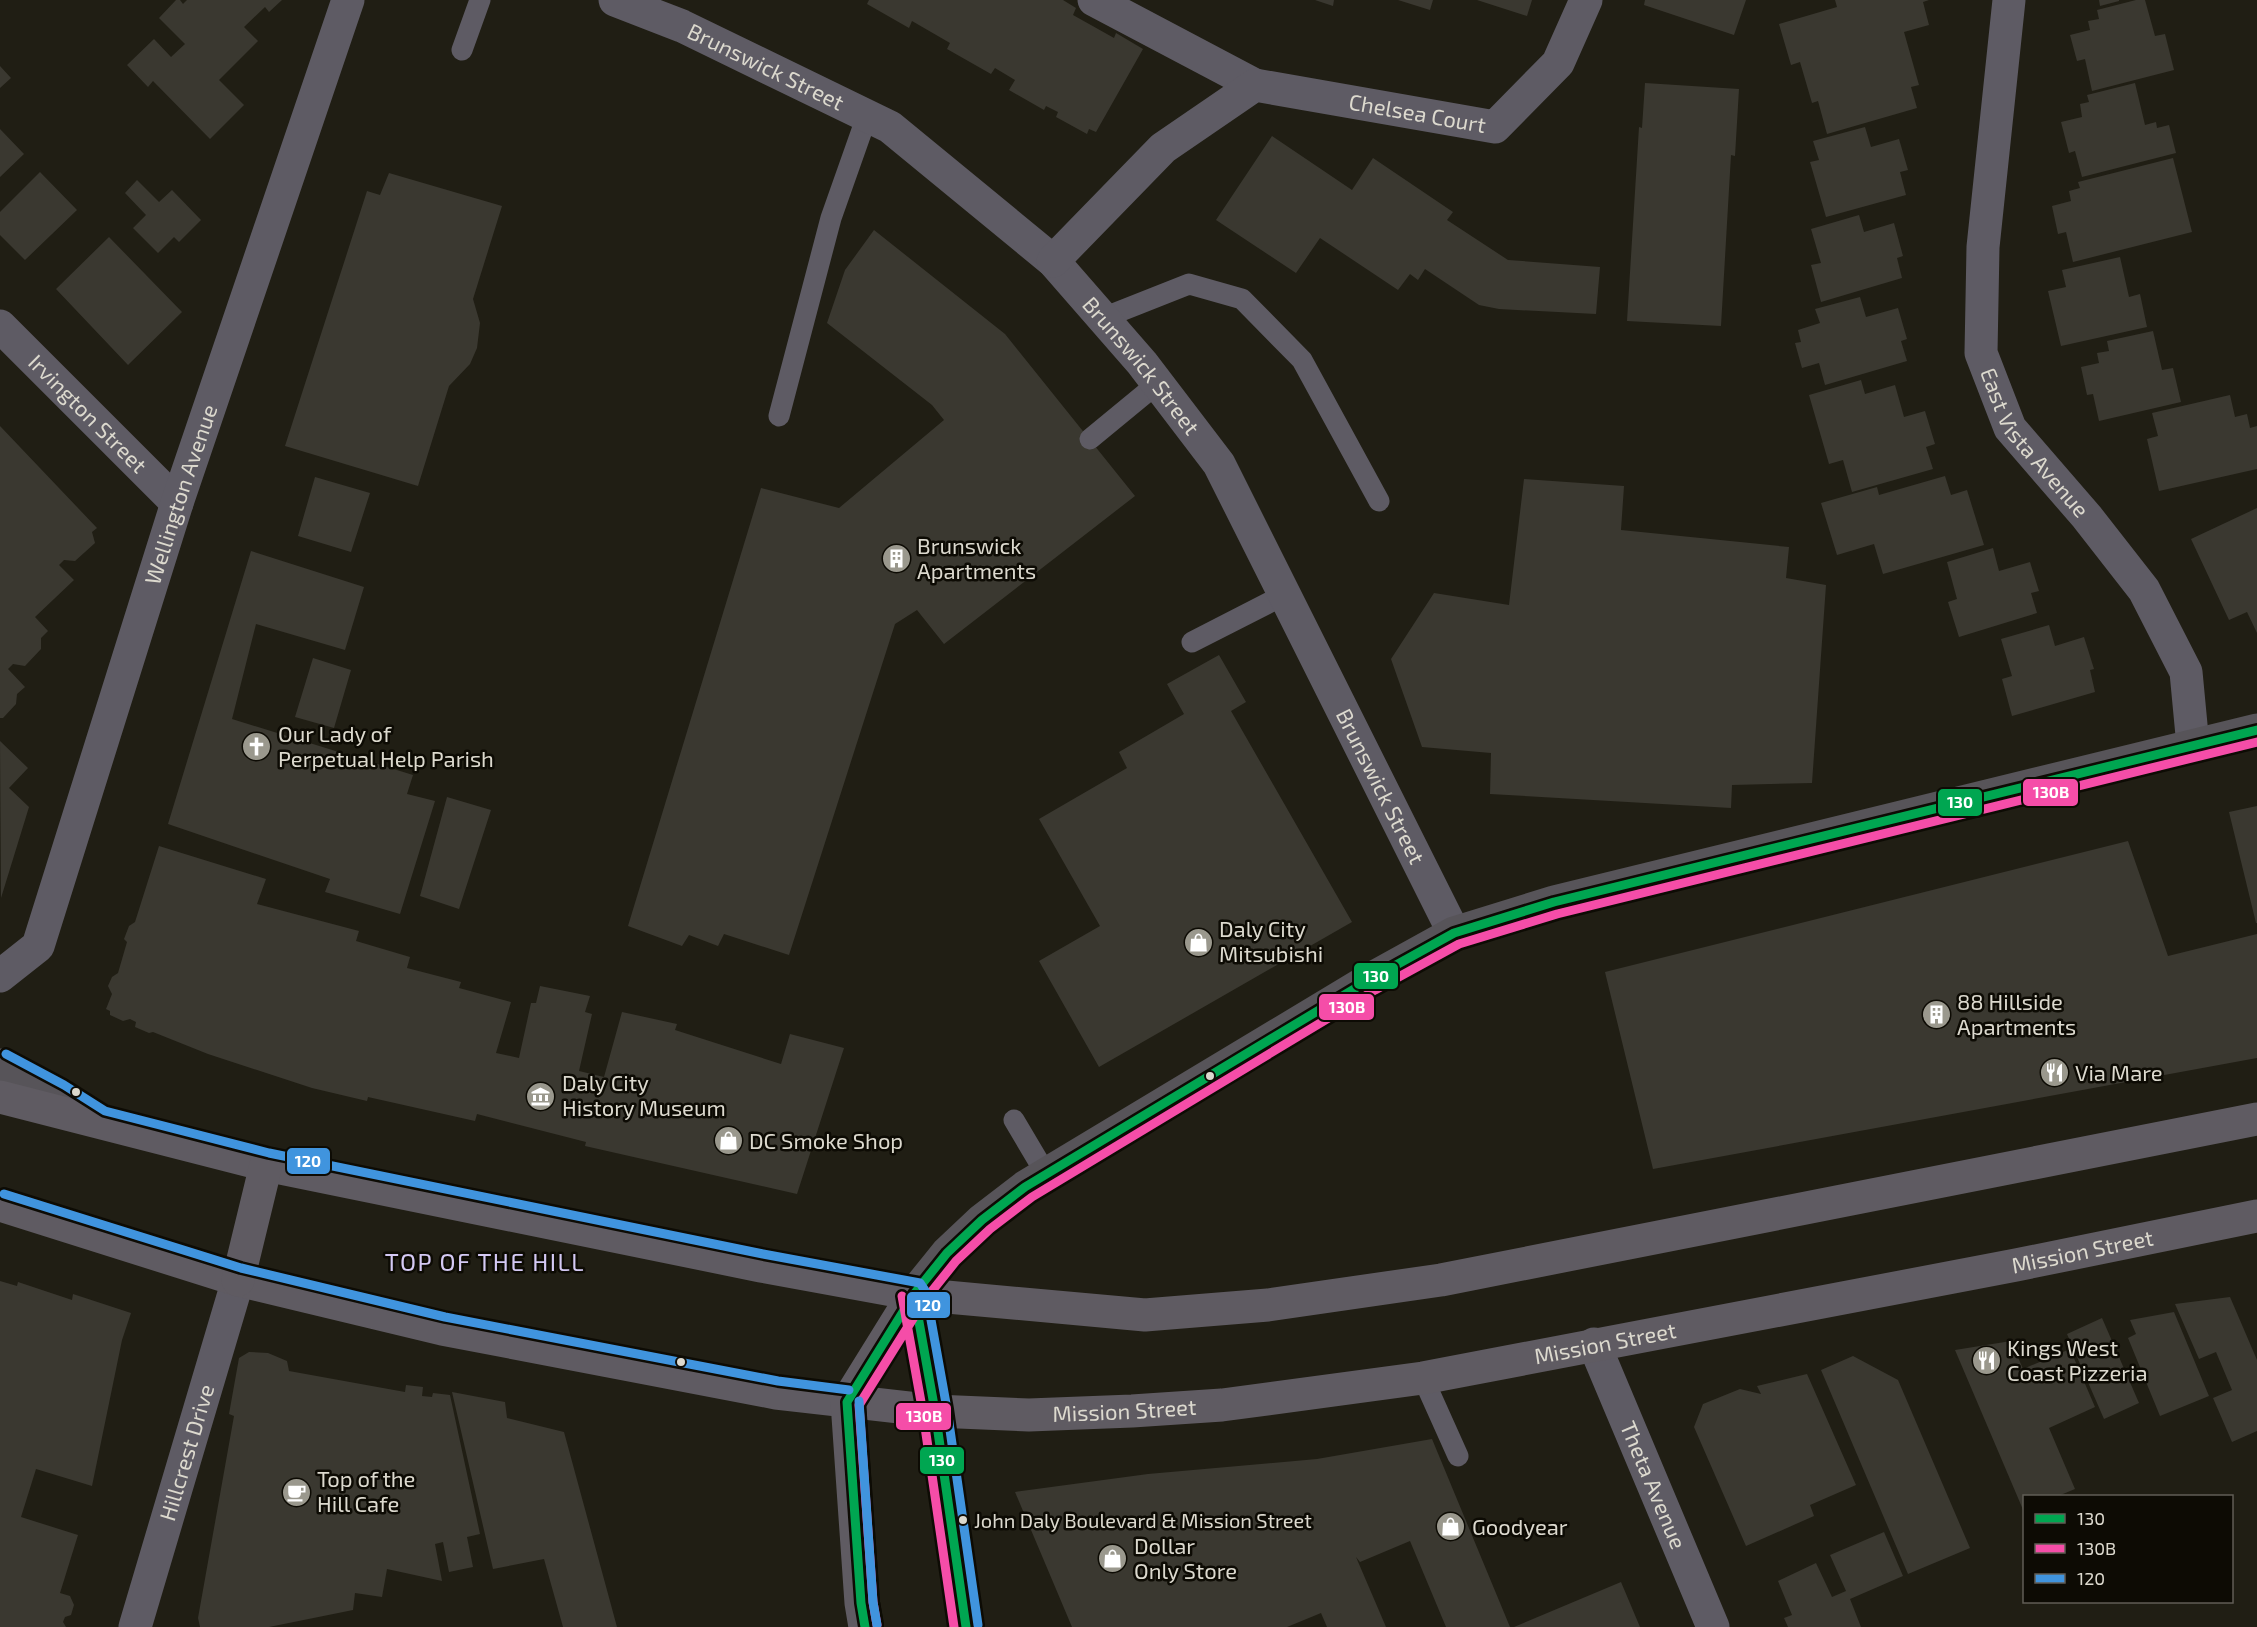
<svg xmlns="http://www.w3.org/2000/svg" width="2257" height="1627" font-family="'Exo 2',sans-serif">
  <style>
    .building { fill: #3a3830 }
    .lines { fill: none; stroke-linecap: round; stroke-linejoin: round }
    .lane { stroke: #5e5b64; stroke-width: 21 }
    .street { stroke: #5e5b64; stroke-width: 33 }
    .secondary { stroke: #575459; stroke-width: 33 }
    .primary { stroke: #5f5b62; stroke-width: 33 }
    .bus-1-casing { stroke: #0d0b04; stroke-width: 14 }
    .bus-2-casing { stroke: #0d0b04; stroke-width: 14 }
    .bus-3-casing { stroke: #0d0b04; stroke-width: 14 }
    .bus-1 { stroke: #00a651; stroke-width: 9 }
    .bus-2 { stroke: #f54da8; stroke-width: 9 }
    .bus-3 { stroke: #4094de; stroke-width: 9 }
    .bus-dot { fill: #dcd9ce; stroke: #0d0b04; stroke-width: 2 }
    .labels { text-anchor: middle; stroke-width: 5; stroke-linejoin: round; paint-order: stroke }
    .bus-label { font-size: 20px; fill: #dcd9ce; stroke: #0d0b04; text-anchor: start }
    .street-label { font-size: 22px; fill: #dcd9ce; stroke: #0d0b04 }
    .poi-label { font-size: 22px; fill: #dcd9ce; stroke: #0d0b04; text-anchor: start }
    .neighbourhood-label { font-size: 24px; letter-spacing: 1.5px; fill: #d4c9f4; stroke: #0d0b04 }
    .line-badge { stroke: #0d0b04; stroke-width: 2 }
    .badge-label { font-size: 16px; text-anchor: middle; font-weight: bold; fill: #fff }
  </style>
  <rect width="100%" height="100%" fill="#201e14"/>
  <!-- building -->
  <path class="building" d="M176,0H180L183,4L187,0H282L269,12L265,7L244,27L258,41L219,80L244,105L210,139L153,81L148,87L127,65L154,39L171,57L185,44L159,18Z
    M869,0H1063L1076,8L1073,15L1114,38L1116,33L1143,49L1096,132L1089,129L1087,134L1056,117L1058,112L1046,106L1044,110L1009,90L1015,80L995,68L991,74L947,49L950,43L912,21L909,28L867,4Z
    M1315,0H1334L1333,6Z
    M1398,0H1433L1430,10Z
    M1477,0H1532L1527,16Z
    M1645,0H1746L1734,35L1644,5Z
    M1835,0H1929L1923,2L1929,25L1904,32L1919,85L1911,87L1917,108L1827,134L1818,101L1812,103L1800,62L1791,65L1779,24L1837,7Z
    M2099,0H2119V1L2100,6Z
    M2136,0H2145L2155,36L2165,34L2174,70L2092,91L2085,59L2077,61L2070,35L2090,30L2088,21L2099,19L2097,10Z
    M0,66L11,78L0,88Z
    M1645,83L1739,89L1735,156L1731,155L1721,326L1627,321L1639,127L1642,128Z
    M2135,83L2145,125L2156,122L2157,128L2169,125L2176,153L2082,177L2075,151L2069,153L2061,122L2082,117L2080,104L2089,102L2087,95Z
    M1865,127L1871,147L1899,139L1908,170L1900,172L1906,195L1826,217L1810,162L1819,160L1813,141Z
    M0,129L24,154L0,177Z
    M1272,136L1352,190L1373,158L1453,212L1447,220L1508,260L1600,267L1596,314L1499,309L1479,305L1425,269L1418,280L1410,274L1398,290L1320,238L1296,273L1216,220Z
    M2173,158L2192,232L2073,262L2066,232L2058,234L2052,206L2071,201L2069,191L2080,188L2078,182Z
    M40,172L77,210L25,260L0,235V212Z
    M389,173L502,206L473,299L480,323L477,348L470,364L449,386L418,486L285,446L367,191L380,195Z
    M137,180L159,202L172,190L201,220L179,242L174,237L158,253L133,228L146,215L125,193Z
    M1859,215L1864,232L1894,223L1903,256L1897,258L1902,278L1821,302L1811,265L1821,263L1811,229Z
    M874,230L1005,334L1135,496L944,644L917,610L895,624L789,955L724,934L718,946L689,935L682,946L628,926L761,488L839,508L944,420L932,405L827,323L845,270Z
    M109,237L182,312L128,365L56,289Z
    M2120,257L2129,297L2140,294L2147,327L2061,346L2048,291L2066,287L2062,270Z
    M1860,297L1866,317L1898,308L1907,339L1901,341L1907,361L1825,385L1819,363L1802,368L1795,343L1801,342L1798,330L1820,323L1815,309Z
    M2153,331L2162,370L2173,368L2181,402L2099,421L2093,394L2087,395L2081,367L2099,363L2097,353L2109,351L2107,341Z
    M1861,380L1865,394L1895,385L1904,417L1925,411L1935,444L1926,447L1933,469L1852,492L1843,460L1829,464L1809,395Z
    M2230,395L2235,417L2247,414L2250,428L2257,426V469L2159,491L2147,439L2158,436L2152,413Z
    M0,426L97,528L92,532L95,543L75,561L64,560L59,565L74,580L35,617L48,631L41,638V649L25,666L13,664L8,669L25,687L17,694L16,704L3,718H0Z
    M1945,476L1951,495L1967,490L1984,545L1883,574L1874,544L1837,555L1821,503L1877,487L1879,495Z
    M315,477L370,493L351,552L298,536Z
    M1524,479L1624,486L1621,530L1789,547L1786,578L1826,585L1812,783L1732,785L1731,808L1490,794L1491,753L1422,747L1391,659L1434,593L1509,605Z
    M2257,508V633L2247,612L2229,620L2191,539Z
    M1993,548L1999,571L2030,562L2039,591L2031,593L2037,613L1959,637L1948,602L1957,599L1947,562Z
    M251,551L364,587L345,650L256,624L232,719L413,775L407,794L435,801L400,914L325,892L330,879L168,824Z
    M2049,625L2055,646L2084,637L2094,669L2090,670L2095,692L2012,716L2002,679L2012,676L2001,639Z
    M1219,655L1246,702L1231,711L1352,922L1099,1067L1039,961L1100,926L1039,819L1127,768L1119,752L1184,714L1167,684Z
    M313,658L351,670L334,728L295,717Z
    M0,741L28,768L9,788L29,807L1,898Z
    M447,797L491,810L459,909L420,896Z
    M2257,806V923H2256L2229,812Z
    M2128,841L2168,956L2257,934V1058L1653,1169L1605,972Z
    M159,846L266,879L257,904L359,931L356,941L410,957L407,968L461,982L459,988L511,1002L496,1053L519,1058L531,1003H536L540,986L590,996L585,1012L592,1014L579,1071L604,1077L622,1012L677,1024L675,1030L781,1064L790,1034L844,1048L797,1194L585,1146L586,1142L477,1114L475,1121L368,1097L367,1101L312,1088L208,1054L153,1032L149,1033L135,1027L136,1022L130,1019L123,1021L110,1015V1011L106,1009L112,994L108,986L112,977L118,973L127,942L124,939L129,926L135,922Z
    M0,1281L17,1286L18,1282L72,1300L73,1294L131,1313L122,1340L92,1486L36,1469L21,1517L78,1535L60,1593L70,1596L74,1605L71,1615L65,1617L63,1622L66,1627H0Z
    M2230,1297L2257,1360V1431L2232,1442L2213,1398L2232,1390L2216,1352L2199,1359L2175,1304Z
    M2174,1312L2209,1396L2160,1416L2128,1338L2136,1334L2130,1320Z
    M2102,1318L2139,1403L2104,1419L2067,1334Z
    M2011,1341L2023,1369L2070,1349L2095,1407L2049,1428L2075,1489L2058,1496H2024V1512L1955,1350Z
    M249,1352L268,1353L287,1361L289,1371L405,1392L406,1385L423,1387L422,1396L432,1397L433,1393L450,1395L480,1534L467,1537L473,1567L449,1572L443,1542L435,1544L442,1581L387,1569L382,1597L355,1593L353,1610L269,1627H200L198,1618L234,1416L229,1414L239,1358Z
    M1853,1356L1898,1380L1970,1548L1908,1574L1821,1370Z
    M1807,1374L1856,1485L1810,1505L1814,1516L1746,1546L1694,1427L1703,1404L1740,1389L1761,1394L1757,1386Z
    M452,1392L505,1402L507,1418L564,1432L617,1627H563L544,1559L493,1569Z
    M1432,1439L1510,1627H1446L1410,1541L1360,1562L1356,1557L1386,1627H1327L1321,1613L1287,1627H1072L1015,1492L1148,1474L1317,1459Z
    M1884,1532L1903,1576L1850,1599L1861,1627H1788L1784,1618L1792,1615L1778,1581L1816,1563L1832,1597L1846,1591L1830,1555Z
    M1621,1582L1640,1627H1514Z"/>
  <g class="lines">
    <!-- lane -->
    <path class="lane" d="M462,50L480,0
      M1103,318L1189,284L1242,299L1302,360L1379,501
      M779,416L831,218L867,116
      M1090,439L1158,383
      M1192,642L1284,595
      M1014,1120L1046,1174
      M1423,1378L1458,1456"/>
    <!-- street -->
    <g class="street">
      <path id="s1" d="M615,0L682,26L890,127L1053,261L1142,363L1219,464L1454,933"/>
      <path d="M1094,0L1255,85"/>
      <path id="s2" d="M2009,0L1983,247L1981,353L2010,428L2087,517L2144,590L2186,672L2193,746"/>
      <path id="s3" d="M1053,261L1163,148L1255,85L1495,127L1558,63L1586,0"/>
      <path id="s4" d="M0,326L177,503"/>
      <path id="s5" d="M0,976L38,946L177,503L348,0"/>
      <path id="s6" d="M1594,1344L1713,1627"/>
      <path id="s7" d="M135,1627L238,1280"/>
    </g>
    <!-- secondary -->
    <path class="secondary" d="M0,1065L58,1096L92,1118
      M914,1294L947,1253L982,1220L1025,1187L1369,980L1454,933L1554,902L2257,730"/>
    <!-- primary -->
    <g class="primary">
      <path d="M0,1097L266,1165L761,1266L914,1294L1145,1315L1268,1305L1441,1280L2257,1119"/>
      <path id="s8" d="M0,1205L238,1280L442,1329L776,1393L935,1411L1029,1415L1132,1411L1222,1405L1423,1378L2016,1265L2257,1216"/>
      <path d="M238,1280L266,1165"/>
      <path d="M914,1294L935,1411L966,1627"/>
      <path d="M865,1627L861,1603L847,1402L914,1294"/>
    </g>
    <defs>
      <path id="bus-1" d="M914,1294L935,1411L966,1627
        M865,1627L861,1603L847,1402L914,1294L947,1253L982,1220L1025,1187L1369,980L1454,933L1554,902L2257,730"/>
      <path id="bus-2" d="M902,1296L923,1413L954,1627
        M877,1625L873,1602L859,1405L924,1301L956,1261L990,1229L1032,1197L1375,990L1459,944L1557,914L2257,742"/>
      <path id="bus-3" d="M6,1054L64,1085L105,1111L269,1153L763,1254L920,1283L926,1292L947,1409L978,1625
        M4,1194L241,1268L445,1317L778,1381L849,1390
        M859,1401L873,1602L877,1625"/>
    </defs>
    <!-- bus-1 casing -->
    <use href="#bus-1" class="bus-1-casing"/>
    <!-- bus-2 casing -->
    <use href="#bus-2" class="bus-2-casing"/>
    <!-- bus-3 casing -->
    <use href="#bus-3" class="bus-3-casing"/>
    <!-- bus-1 -->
    <use href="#bus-1" class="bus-1"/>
    <!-- bus-2 -->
    <use href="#bus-2" class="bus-2"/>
    <!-- bus-3 -->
    <use href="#bus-3" class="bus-3"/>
  </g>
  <!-- icons -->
  <defs>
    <symbol id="building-disc" viewBox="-11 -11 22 22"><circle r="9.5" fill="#9a988d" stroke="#0d0b04"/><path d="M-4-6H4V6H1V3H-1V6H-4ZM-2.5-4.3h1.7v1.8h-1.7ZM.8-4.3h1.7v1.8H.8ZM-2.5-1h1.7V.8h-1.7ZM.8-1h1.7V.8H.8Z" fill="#fff"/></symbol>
    <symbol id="church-disc" viewBox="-11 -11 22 22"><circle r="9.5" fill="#9a988d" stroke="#0d0b04"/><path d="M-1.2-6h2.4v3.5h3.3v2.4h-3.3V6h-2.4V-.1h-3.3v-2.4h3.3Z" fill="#fff"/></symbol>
    <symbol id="shop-disc" viewBox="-11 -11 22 22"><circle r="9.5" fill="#9a988d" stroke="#0d0b04"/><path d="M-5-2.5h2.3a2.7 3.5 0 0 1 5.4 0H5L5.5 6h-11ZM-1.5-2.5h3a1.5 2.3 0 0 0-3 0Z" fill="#fff"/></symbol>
    <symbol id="restaurant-disc" viewBox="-11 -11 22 22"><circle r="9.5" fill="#9a988d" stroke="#0d0b04"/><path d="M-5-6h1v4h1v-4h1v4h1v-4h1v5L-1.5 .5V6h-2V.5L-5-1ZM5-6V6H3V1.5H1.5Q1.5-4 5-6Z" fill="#fff"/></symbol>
    <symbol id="museum-disc" viewBox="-11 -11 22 22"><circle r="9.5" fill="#9a988d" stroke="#0d0b04"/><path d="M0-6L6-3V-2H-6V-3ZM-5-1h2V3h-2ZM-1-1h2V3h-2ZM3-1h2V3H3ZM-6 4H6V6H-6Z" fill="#fff"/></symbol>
    <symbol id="cafe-disc" viewBox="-11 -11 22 22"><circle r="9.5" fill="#9a988d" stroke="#0d0b04"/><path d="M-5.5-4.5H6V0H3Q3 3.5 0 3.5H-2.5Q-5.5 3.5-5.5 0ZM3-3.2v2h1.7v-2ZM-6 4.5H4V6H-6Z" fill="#fff"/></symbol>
  </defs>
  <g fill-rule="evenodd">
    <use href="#building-disc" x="880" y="542" width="33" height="33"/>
    <use href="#church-disc" x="240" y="730" width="33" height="33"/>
    <use href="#shop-disc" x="1182" y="926" width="33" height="33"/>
    <use href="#building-disc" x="1920" y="998" width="33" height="33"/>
    <use href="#restaurant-disc" x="2038" y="1056" width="33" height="33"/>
    <use href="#museum-disc" x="524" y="1080" width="33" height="33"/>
    <use href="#shop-disc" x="712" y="1124" width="33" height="33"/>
    <use href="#restaurant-disc" x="1970" y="1344" width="33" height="33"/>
    <use href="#cafe-disc" x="280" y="1476" width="33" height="33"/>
    <use href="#shop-disc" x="1434" y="1510" width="33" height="33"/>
    <use href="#shop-disc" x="1096" y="1542" width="33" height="33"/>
  </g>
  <!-- markers -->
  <g class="bus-dot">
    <circle cx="1210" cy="1076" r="5"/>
    <circle cx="76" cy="1092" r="5"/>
    <circle cx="681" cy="1362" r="5"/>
    <circle cx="963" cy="1520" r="5"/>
  </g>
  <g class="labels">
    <!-- bus labels -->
    <g class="bus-label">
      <text x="974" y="1528">John Daly Boulevard &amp; Mission Street</text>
    </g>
    <!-- street labels -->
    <g class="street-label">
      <text dy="8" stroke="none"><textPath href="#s1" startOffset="165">Brunswick Street</textPath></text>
      <text dy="8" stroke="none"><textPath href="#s3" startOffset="434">Chelsea Court</textPath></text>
      <text dy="8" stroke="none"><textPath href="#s1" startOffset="651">Brunswick Street</textPath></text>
      <text dy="8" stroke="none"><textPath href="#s4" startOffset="124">Irvington Street</textPath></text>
      <text dy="8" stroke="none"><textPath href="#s2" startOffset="460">East Vista Avenue</textPath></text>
      <text dy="8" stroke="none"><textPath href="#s5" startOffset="522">Wellington Avenue</textPath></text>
      <text dy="8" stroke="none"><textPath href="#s1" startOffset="1137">Brunswick Street</textPath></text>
      <text dy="8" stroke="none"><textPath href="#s8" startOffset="2121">Mission Street</textPath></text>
      <text dy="8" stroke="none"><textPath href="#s8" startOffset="1635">Mission Street</textPath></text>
      <text dy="8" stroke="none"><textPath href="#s8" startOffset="1149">Mission Street</textPath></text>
      <text dy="8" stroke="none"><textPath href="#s7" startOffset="182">Hillcrest Drive</textPath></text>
      <text dy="8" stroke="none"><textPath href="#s6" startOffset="153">Theta Avenue</textPath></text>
    </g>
    <!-- poi labels -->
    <g class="poi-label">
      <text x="917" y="554">Brunswick<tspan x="917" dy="25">Apartments</tspan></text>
      <text x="278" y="742">Our Lady of<tspan x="278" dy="25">Perpetual Help Parish</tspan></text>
      <text x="1219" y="937">Daly City<tspan x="1219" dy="25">Mitsubishi</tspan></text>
      <text x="1957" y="1010">88 Hillside<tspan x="1957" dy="25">Apartments</tspan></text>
      <text x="2075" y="1081">Via Mare</text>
      <text x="562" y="1091">Daly City<tspan x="562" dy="25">History Museum</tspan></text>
      <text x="749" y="1149">DC Smoke Shop</text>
      <text x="2007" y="1356">Kings West<tspan x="2007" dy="25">Coast Pizzeria</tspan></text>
      <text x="317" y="1487">Top of the<tspan x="317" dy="25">Hill Cafe</tspan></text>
      <text x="1472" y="1535">Goodyear</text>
      <text x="1134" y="1554">Dollar<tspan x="1134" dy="25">Only Store</tspan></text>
    </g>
    <!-- neighbourhood labels -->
    <g class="neighbourhood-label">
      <text x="485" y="1271">TOP OF THE HILL</text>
    </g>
  </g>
  <g class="line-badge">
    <rect x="2022" y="778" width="57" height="29" rx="6" fill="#f54da8"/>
    <rect x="1937" y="788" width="46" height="29" rx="6" fill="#00a651"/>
    <rect x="1353" y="962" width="46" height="28" rx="6" fill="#00a651"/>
    <rect x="1318" y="993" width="57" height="28" rx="6" fill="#f54da8"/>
    <rect x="286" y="1147" width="45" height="28" rx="6" fill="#4094de"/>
    <rect x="906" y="1291" width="45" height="28" rx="6" fill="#4094de"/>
    <rect x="895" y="1402" width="57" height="29" rx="6" fill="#f54da8"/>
    <rect x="919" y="1446" width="46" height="29" rx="6" fill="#00a651"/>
  </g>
  <g class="badge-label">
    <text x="2051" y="798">130B</text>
    <text x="1960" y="808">130</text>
    <text x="1376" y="982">130</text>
    <text x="1347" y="1013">130B</text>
    <text x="308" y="1167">120</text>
    <text x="928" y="1311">120</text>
    <text x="924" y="1422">130B</text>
    <text x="942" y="1466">130</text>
  </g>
  <!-- legend -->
  <rect x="2023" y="1495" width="210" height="108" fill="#0d0b04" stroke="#605d55" stroke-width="1.5"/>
  <rect x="2035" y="1514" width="30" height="9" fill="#00a651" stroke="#605d55" stroke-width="1.5"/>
  <text x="2077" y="1525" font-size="18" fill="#dcd9ce">130</text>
  <rect x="2035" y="1544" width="30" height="9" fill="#f54da8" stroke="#605d55" stroke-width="1.5"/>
  <text x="2077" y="1555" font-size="18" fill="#dcd9ce">130B</text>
  <rect x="2035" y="1574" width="30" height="9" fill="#4094de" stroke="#605d55" stroke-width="1.5"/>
  <text x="2077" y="1585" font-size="18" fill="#dcd9ce">120</text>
</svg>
